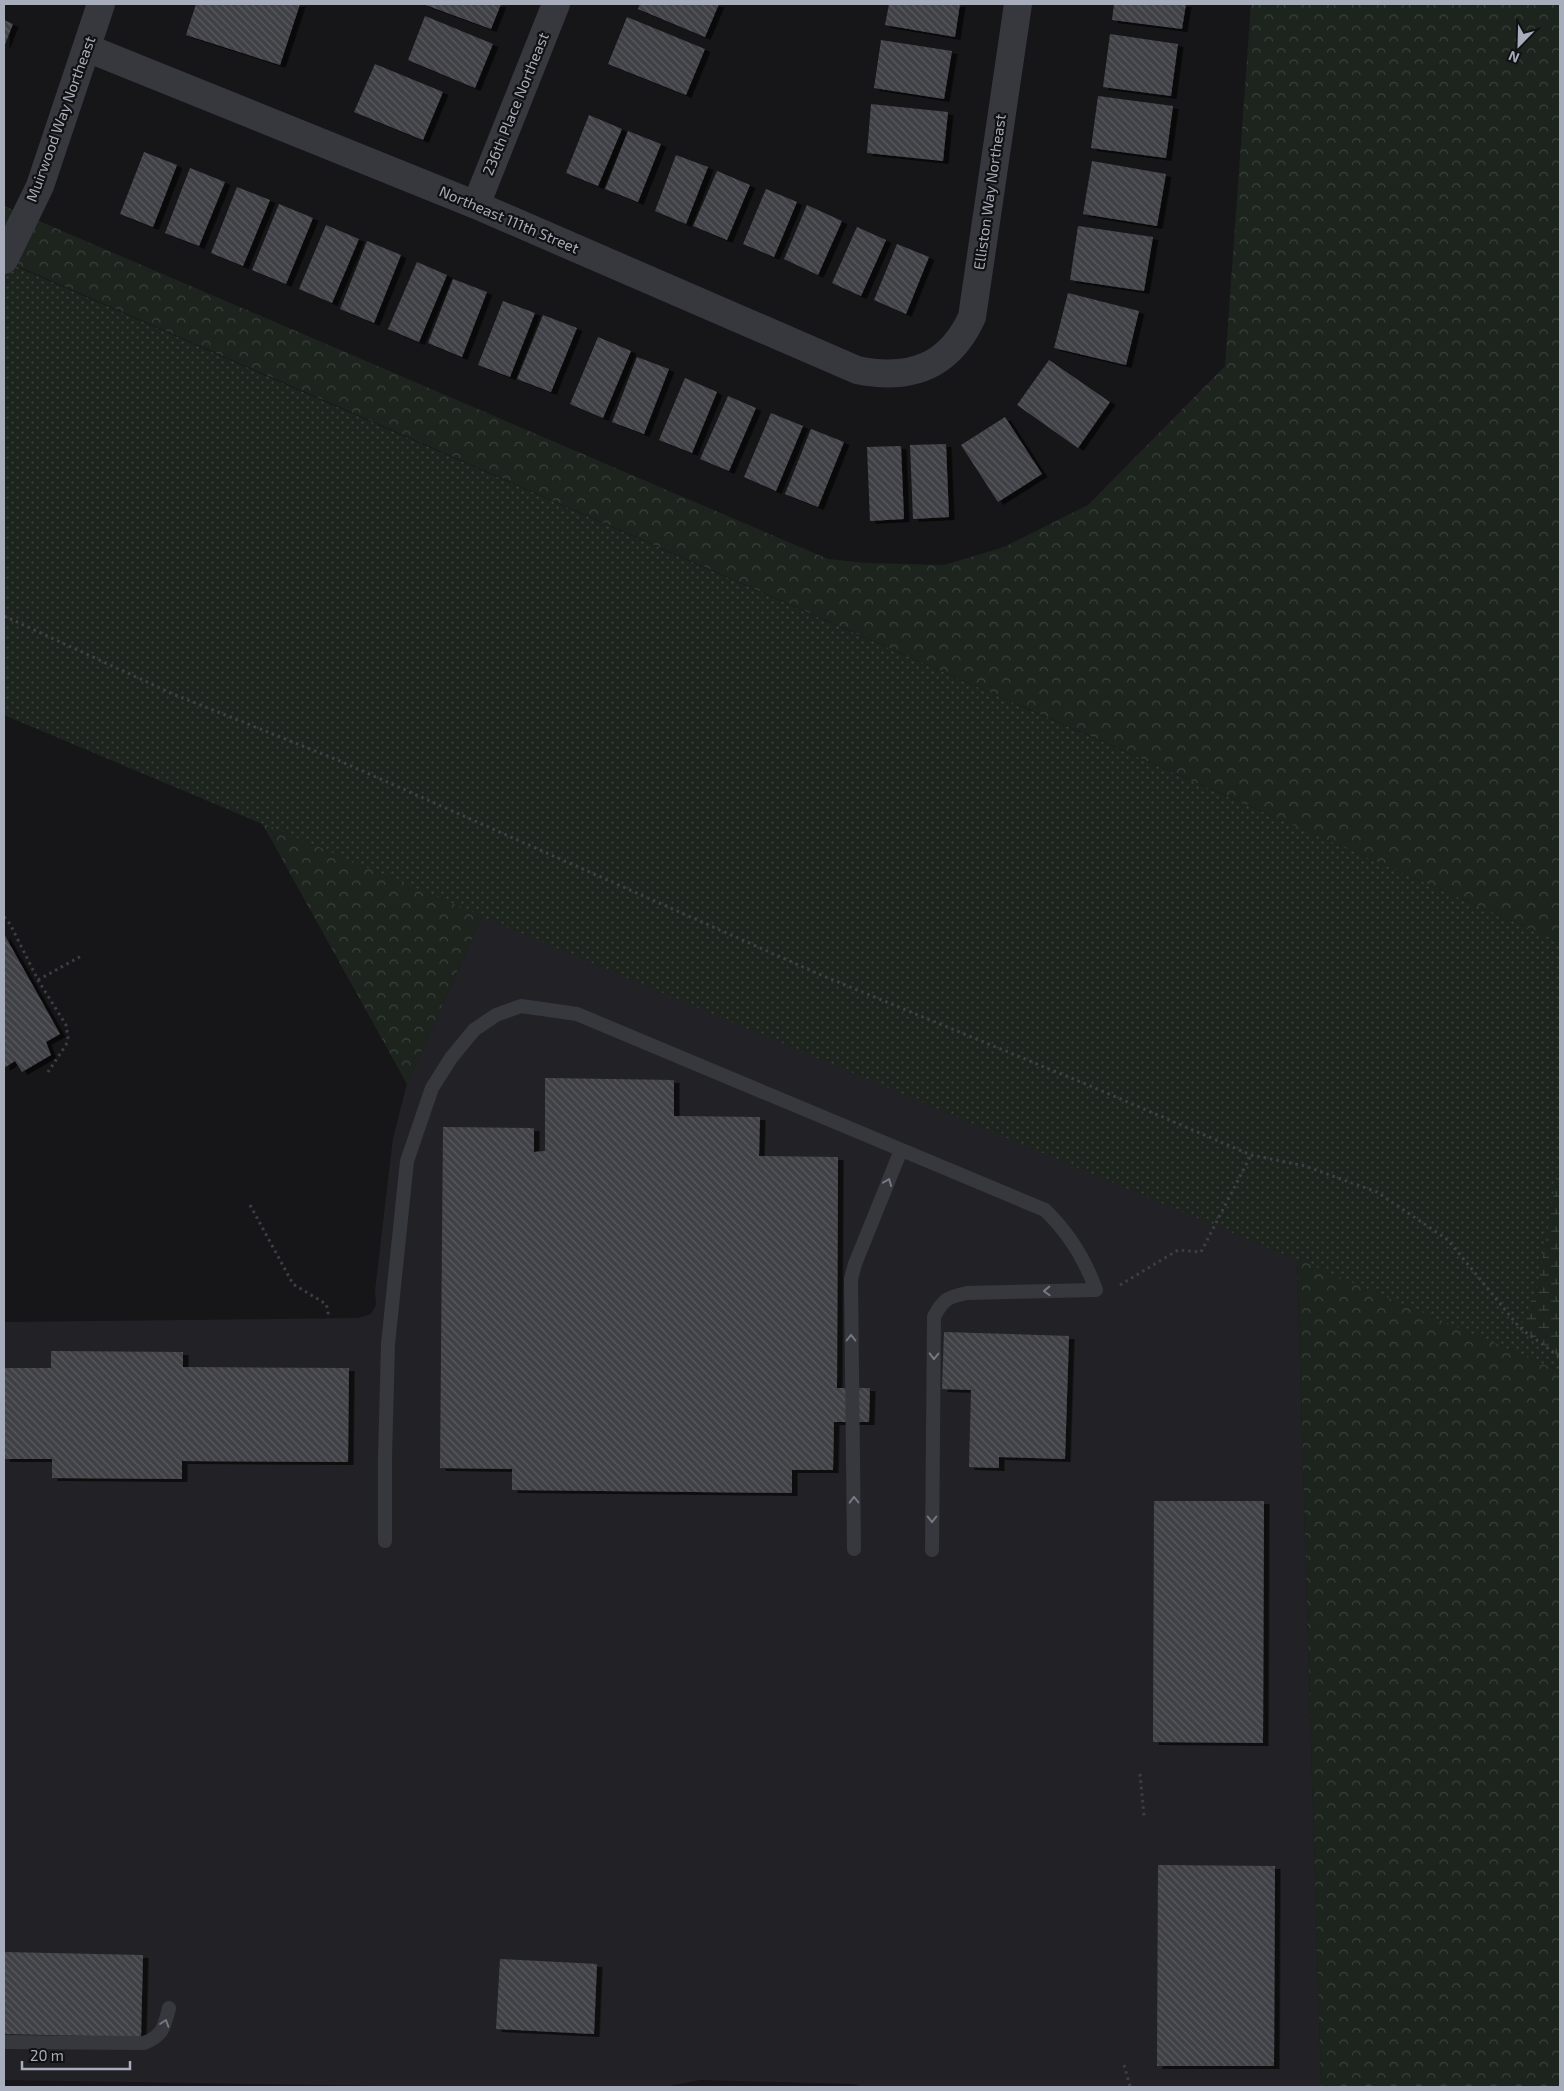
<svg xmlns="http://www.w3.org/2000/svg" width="1564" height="2091" font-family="'Exo 2',sans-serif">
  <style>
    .built { fill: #222226 }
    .grass { fill: url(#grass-dots) }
    .forest { fill: url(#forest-crowns) }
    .wetland { fill: url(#wetland-marsh) }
    .building { fill: url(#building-back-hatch); filter: url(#shadow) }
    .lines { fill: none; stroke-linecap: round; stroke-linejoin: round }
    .path { stroke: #3d3f45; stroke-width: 3; stroke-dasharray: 2.5 4; stroke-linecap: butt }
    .service { stroke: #37383e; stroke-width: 14 }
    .minor { stroke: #37383e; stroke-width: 28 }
    .oneway { stroke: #757882 }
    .labels { text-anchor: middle; stroke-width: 4.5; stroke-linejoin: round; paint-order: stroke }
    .street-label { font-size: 15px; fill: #a7adba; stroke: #111114 }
  </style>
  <defs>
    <pattern id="grass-dots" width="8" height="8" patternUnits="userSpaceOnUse" patternTransform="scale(1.25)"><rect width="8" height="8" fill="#1c241d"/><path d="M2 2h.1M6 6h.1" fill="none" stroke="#3a413c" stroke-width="1.8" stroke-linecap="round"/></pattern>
    <pattern id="forest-crowns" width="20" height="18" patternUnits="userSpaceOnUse" patternTransform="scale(1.25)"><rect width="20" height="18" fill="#1c241d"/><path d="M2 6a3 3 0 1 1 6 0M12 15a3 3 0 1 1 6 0" fill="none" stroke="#3a413c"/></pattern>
    <pattern id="wetland-marsh" width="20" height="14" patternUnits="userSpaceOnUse" patternTransform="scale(1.25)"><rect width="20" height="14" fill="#1c241d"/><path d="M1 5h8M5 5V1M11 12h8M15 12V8" fill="none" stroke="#3a413c"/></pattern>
    <pattern id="building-back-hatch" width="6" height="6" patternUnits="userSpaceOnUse" patternTransform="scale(1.25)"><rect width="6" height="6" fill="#404146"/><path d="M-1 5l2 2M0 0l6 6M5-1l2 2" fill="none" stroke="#595a5f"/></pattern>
    <filter id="shadow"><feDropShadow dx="5.5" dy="3" stdDeviation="0" flood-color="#0009"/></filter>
  </defs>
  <rect width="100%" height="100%" fill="#161619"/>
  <!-- built -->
  <path class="built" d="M482,916L1297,1259L1321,2087H862L854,2084L700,2080L665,2087H444L4,2080V1322L358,1318L371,1314L376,1305L375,1291L393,1138L407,1084Z"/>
  <!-- grass -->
  <path class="grass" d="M4,261L1560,942V1371L4,715Z"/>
  <!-- forest -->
  <path class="forest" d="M1251,4H1560V942L4,260V206L828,559L867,563L944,565L1004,547L1088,505L1225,366Z
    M262,823L482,916L407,1084Z
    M1297,1259L1560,1371V2087H1321Z"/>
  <!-- wetland -->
  <path class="wetland" d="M1560,1158V1357L1520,1328L1538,1285Z"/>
  <!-- building -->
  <path class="building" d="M196,4H300L280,65L186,35Z
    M423,4H501L491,29Z
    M640,4H719L705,37L638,9Z
    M889,4H960L955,37L885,25Z
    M1114,4H1186L1182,29L1112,20Z
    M425,16L493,44L475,88L408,60Z
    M627,17L705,49L686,95L608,64Z
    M4,20L13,24L4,47Z
    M1110,34L1178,44L1171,96L1103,87Z
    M881,40L952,51L944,99L874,88Z
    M375,64L443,92L423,140L354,112Z
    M1098,96L1173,106L1166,158L1091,148Z
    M871,104L948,112L943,161L867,153Z
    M589,115L622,129L598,186L566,173Z
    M628,131L661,144L638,202L605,189Z
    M144,152L177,165L153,227L120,214Z
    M676,155L708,167L686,224L655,211Z
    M1092,161L1166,174L1157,226L1083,214Z
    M190,168L225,182L199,246L165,233Z
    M717,171L750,185L727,240L693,226Z
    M237,187L270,200L243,266L211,253Z
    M766,189L797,202L774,257L743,244Z
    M279,204L313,218L286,284L252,270Z
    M807,205L842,221L818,275L784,259Z
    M326,225L359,239L332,303L299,289Z
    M1078,226L1153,237L1144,291L1070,280Z
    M857,227L886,240L861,296L832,283Z
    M367,241L401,255L374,323L340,309Z
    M897,244L929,257L906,314L874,300Z
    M417,262L447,275L419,342L388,329Z
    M453,279L487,292L462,357L428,343Z
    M1068,293L1139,311L1126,365L1054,348Z
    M503,301L535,313L510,377L478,365Z
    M543,315L577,328L551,392L517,379Z
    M598,337L631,351L603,418L570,404Z
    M637,357L669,369L644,434L612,422Z
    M1049,360L1110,402L1078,448L1017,405Z
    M685,378L717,392L692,453L659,440Z
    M728,396L756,408L729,471L700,459Z
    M771,413L803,426L776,491L744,477Z
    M1005,417L1042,474L998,502L961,445Z
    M811,429L844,442L818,507L785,494Z
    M946,444L949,517L913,519L910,445Z
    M901,446L904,519L870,521L867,447Z
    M4,934L60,1034L46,1042L51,1055L22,1072L15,1061L4,1068Z
    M545,1078L674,1080V1116L760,1117L759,1156L838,1157L837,1388H870L869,1422H834L833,1470H792V1493L512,1490V1469L440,1468L443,1127L534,1128V1152L545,1151Z
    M944,1332L1069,1336L1065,1459L999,1457V1468L969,1467L971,1390L942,1389Z
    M51,1351L183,1352V1367L349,1368L348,1462L182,1461V1479L52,1478V1459H4V1368H51Z
    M1154,1501H1264L1263,1743L1153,1742Z
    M1158,1865L1275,1866L1274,2066H1157Z
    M4,1952L143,1955L141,2037L4,2034Z
    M500,1959L597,1964L594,2034L496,2029Z"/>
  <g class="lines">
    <!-- path -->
    <path class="path" d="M4,616L173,694L340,761L821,975L1088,1085L1251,1155L1305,1166L1377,1192L1448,1240L1520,1328L1560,1357
      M4,917L10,924L38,980L66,1025L68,1037L66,1045L48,1072
      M38,980L83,955
      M250,1205L293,1284L326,1304L328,1310V1318
      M1120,1285L1178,1250L1201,1252L1251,1155
      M1140,1774L1144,1816
      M1124,2065L1130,2086"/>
    <!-- service -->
    <path class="service" d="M385,1541V1457L388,1344L407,1161L432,1088L451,1058L474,1030L496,1015L521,1006L577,1014L1045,1210C1069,1233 1085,1259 1096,1290L967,1293C948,1297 943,1299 934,1317L932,1550
      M854,1549L851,1279L855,1264L901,1150
      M4,2042L144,2043C163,2036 164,2027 169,2008"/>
    <!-- minor -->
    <path class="minor" d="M87,48L476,205L857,370C910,381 949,367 972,317L1018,4
      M476,205L556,4
      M4,260L40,186L101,4"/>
  </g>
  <!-- one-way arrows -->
  <defs><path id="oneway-chevron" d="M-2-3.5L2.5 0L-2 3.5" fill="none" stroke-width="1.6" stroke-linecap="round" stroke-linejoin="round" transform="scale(1.25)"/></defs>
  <g class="oneway">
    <use href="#oneway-chevron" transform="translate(888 1182) rotate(-68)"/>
    <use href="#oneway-chevron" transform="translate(1047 1291) rotate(178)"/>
    <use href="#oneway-chevron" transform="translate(851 1338) rotate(-90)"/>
    <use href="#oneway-chevron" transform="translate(934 1356) rotate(91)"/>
    <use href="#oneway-chevron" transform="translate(854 1500) rotate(-91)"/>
    <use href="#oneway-chevron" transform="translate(932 1519) rotate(90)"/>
    <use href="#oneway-chevron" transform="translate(165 2023) rotate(-72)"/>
  </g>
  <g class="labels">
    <!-- street labels -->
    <g class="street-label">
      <text transform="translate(516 104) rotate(-68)" y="5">236th Place Northeast</text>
      <text transform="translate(61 119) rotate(-70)" y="5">Muirwood Way Northeast</text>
      <text transform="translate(990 192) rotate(-82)" y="5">Elliston Way Northeast</text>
      <text transform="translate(509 220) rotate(23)" y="5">Northeast 111th Street</text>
    </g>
  </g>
  <!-- border -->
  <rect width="1564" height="2091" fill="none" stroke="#a7adba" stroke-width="10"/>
  <!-- north arrow -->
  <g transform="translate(1519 45) rotate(203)" stroke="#111114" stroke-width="4" paint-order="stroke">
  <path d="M0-4L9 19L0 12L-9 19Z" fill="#a7adba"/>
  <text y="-8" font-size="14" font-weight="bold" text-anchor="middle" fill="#a7adba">N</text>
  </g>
  <!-- scale -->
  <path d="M22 2061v8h108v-8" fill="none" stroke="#a7adba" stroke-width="2.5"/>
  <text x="30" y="2061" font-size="15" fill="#a7adba" stroke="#111114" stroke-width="4" paint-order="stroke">20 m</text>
</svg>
